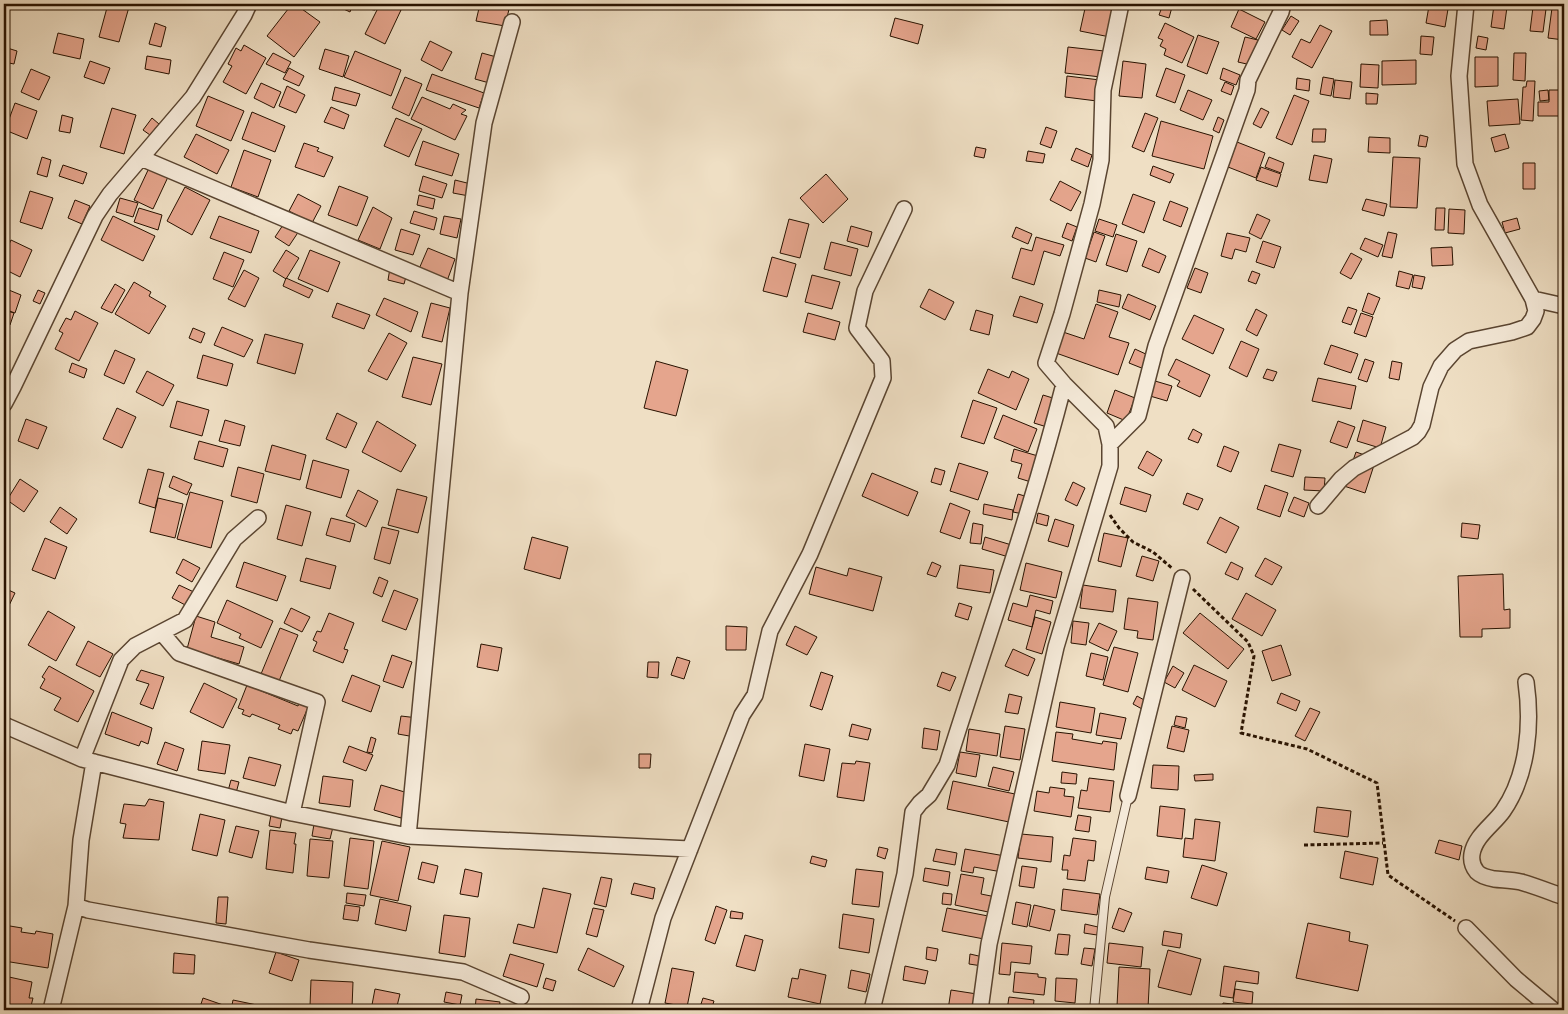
<svg xmlns="http://www.w3.org/2000/svg" width="1568" height="1014" font-family="'Gentium Book Plus',serif">
  <style>
    .building { fill: #e5a58d; stroke: #281200 }
    .lines { fill: none; stroke-linecap: round; stroke-linejoin: round }
    .service-casing { stroke: #5a4531; stroke-width: 10 }
    .minor-casing { stroke: #5a4531; stroke-width: 18 }
    .path { stroke: #281200; stroke-width: 3; stroke-dasharray: 4 2.5; stroke-linecap: butt }
    .service { stroke: #f5ead9; stroke-width: 8 }
    .minor { stroke: #f5ead9; stroke-width: 15 }
  </style>
  <rect width="100%" height="100%" fill="#efdfc4"/>
  <filter id="stains"><feTurbulence type="fractalNoise" baseFrequency=".004" numOctaves="4"/><feColorMatrix values="0 0 0 0 .2 0 0 0 0 .09 0 0 0 0 .02 0 0 0 .5 -.17"/></filter>
  <radialGradient id="worn" r=".72"><stop offset=".6" stop-color="#630" stop-opacity="0"/><stop offset="1" stop-color="#630" stop-opacity=".3"/></radialGradient>
  <!-- building -->
  <path class="building" d="M108,4H117L129,7L119,42L99,37Z
    M292,4H295L320,22L294,57L267,36Z
    M333,4H353L350,12Z
    M361,4H376L375,10L361,8Z
    M380,4H388L401,10L385,44L365,34Z
    M480,4L510,5L505,26L476,21Z
    M1086,4H1101L1116,7L1110,37L1080,31Z
    M1163,4L1172,7L1169,18L1159,15Z
    M1494,5L1507,7L1504,29L1491,27Z
    M1429,6L1448,9L1445,27L1426,23Z
    M1533,7L1546,9L1543,32L1530,31Z
    M1552,8L1564,10V40L1548,38Z
    M1239,9L1265,22L1256,39L1231,27Z
    M1291,16L1299,21L1290,35L1282,30Z
    M895,18L923,25L918,44L890,36Z
    M1387,20L1388,35H1370V21Z
    M155,23L166,27L161,47L149,44Z
    M1165,23L1194,37L1182,63L1164,55L1166,49L1160,46L1163,40L1158,38Z
    M1320,25L1332,31L1312,68L1292,57L1301,39L1310,43Z
    M58,33L84,39L80,59L53,53Z
    M1198,35L1219,42L1207,74L1187,66Z
    M1421,36L1434,37L1432,55L1420,54Z
    M1478,36L1488,38L1486,50L1476,48Z
    M1245,37L1258,40L1251,65L1238,62Z
    M430,41L452,52L442,71L421,60Z
    M244,45L266,58L246,94L223,82L232,66L228,64L236,48L241,51Z
    M4,47L17,51L14,64L4,62Z
    M1068,47L1104,51L1101,77L1065,73Z
    M325,49L349,56L343,77L319,69Z
    M355,51L401,70L391,96L344,77Z
    M273,53L291,62L285,73L266,64Z
    M482,53L500,58L493,84L475,79Z
    M1514,53H1526L1525,81L1513,80Z
    M147,56L171,60L169,74L145,69Z
    M1475,57H1498V86L1475,87Z
    M1416,60V84L1382,85V61Z
    M90,61L110,68L104,84L84,77Z
    M1123,61L1146,64L1142,98L1119,96Z
    M1361,64L1379,65L1378,88L1360,87Z
    M289,68L304,76L299,86L283,79Z
    M1166,68L1185,75L1175,103L1156,96Z
    M1223,68L1240,75L1236,85L1220,79Z
    M31,69L50,77L39,100L21,92Z
    M432,74L484,93L479,108L426,90Z
    M1067,76L1100,80L1097,101L1065,97Z
    M405,77L422,84L409,116L392,108Z
    M1323,77L1334,79L1331,96L1320,94Z
    M1297,78L1310,80L1309,91L1296,89Z
    M1335,80L1352,82L1350,99L1333,97Z
    M1527,81H1535L1533,121L1521,120L1523,87H1526Z
    M1225,82L1234,86L1231,95L1221,91Z
    M261,83L281,92L274,108L254,98Z
    M287,86L305,95L296,113L279,106Z
    M335,87L360,94L356,106L332,100Z
    M1188,90L1212,100L1203,120L1180,110Z
    M1548,90L1549,100L1540,101L1539,91Z
    M1549,90H1562V116H1538V102H1549Z
    M1366,93L1378,94L1377,104H1366Z
    M1294,95L1309,101L1292,145L1276,138Z
    M208,96L244,111L231,141L196,126Z
    M422,97L450,109L453,104L466,110L461,114L467,116L455,140L411,119Z
    M1518,99L1520,124L1489,126L1487,101Z
    M15,103L37,111L27,139L5,130Z
    M331,107L349,115L344,129L324,122Z
    M112,108L136,115L124,154L100,147Z
    M1261,108L1269,112L1261,128L1253,124Z
    M252,112L285,126L275,152L242,139Z
    M1145,113L1158,118L1144,152L1132,147Z
    M62,115L73,118L70,133L59,131Z
    M1218,117L1224,120L1219,133L1213,130Z
    M152,118L159,124L150,135L143,130Z
    M396,118L422,129L409,157L384,146Z
    M1161,121L1213,136L1204,169L1152,156Z
    M1046,127L1057,131L1051,148L1040,144Z
    M1313,129H1326L1325,142H1312Z
    M196,134L229,150L217,174L184,157Z
    M1505,134L1509,148L1495,152L1491,138Z
    M1420,135L1428,137L1426,147L1418,146Z
    M1369,137L1390,138V153L1368,152Z
    M423,141L459,154L452,176L415,165Z
    M1237,142L1265,153L1256,178L1228,167Z
    M304,143L319,148L317,151L333,157L324,177L295,167Z
    M976,147L986,149L984,158L974,156Z
    M1076,148L1092,155L1088,167L1071,160Z
    M244,150L271,160L258,197L231,187Z
    M1028,151L1045,154L1043,163L1026,161Z
    M1314,155L1332,159L1327,183L1309,180Z
    M42,157L51,160L47,177L37,174Z
    M1269,157L1284,163L1281,173L1265,167Z
    M1393,157L1420,158L1417,208L1390,207Z
    M1523,163H1535V189H1523Z
    M63,165L87,173L83,184L59,176Z
    M1153,166L1174,174L1170,183L1150,175Z
    M1261,167L1281,174L1277,187L1256,180Z
    M149,168L168,177L153,209L134,200Z
    M826,174L848,199L823,223L800,198Z
    M423,176L447,184L442,198L419,191Z
    M455,180L471,184L469,196L453,193Z
    M1060,181L1081,192L1071,211L1050,200Z
    M339,186L368,197L357,226L328,215Z
    M185,187L210,200L192,235L167,221Z
    M30,191L53,198L42,229L20,222Z
    M298,194L321,206L312,223L289,211Z
    M1133,194L1155,202L1144,233L1122,224Z
    M419,195L435,199L433,209L417,205Z
    M120,198L138,203L133,217L116,212Z
    M1366,199L1387,204L1384,216L1362,210Z
    M75,200L90,206L82,224L68,218Z
    M1170,201L1188,208L1181,227L1163,220Z
    M373,207L392,218L380,249L358,240Z
    M139,208L162,215L158,230L134,222Z
    M1436,208H1445L1444,230H1435Z
    M1449,209L1465,210L1464,234L1448,233Z
    M414,211L437,218L434,230L410,223Z
    M1257,214L1270,220L1261,239L1249,233Z
    M113,216L155,236L143,261L101,240Z
    M219,216L259,231L251,253L210,238Z
    M444,216L461,219L457,238L440,234Z
    M1517,218L1520,229L1505,233L1502,222Z
    M789,219L809,224L800,258L780,253Z
    M1099,219L1117,225L1113,237L1095,231Z
    M285,222L299,231L289,246L275,237Z
    M1067,223L1077,227L1072,241L1062,237Z
    M851,226L872,232L868,247L847,241Z
    M1016,227L1032,234L1028,244L1012,237Z
    M401,229L420,235L413,255L395,250Z
    M1094,232L1105,236L1096,262L1085,258Z
    M1388,232L1397,234L1392,258L1382,256Z
    M1227,233L1250,238L1246,252L1235,249L1232,259L1221,256Z
    M1116,234L1137,241L1127,272L1106,265Z
    M1036,237L1064,245L1060,256L1044,251L1034,285L1012,278L1021,248L1032,251Z
    M1365,238L1383,245L1378,257L1360,249Z
    M11,240L32,250L20,277L4,269V255Z
    M1263,241L1281,247L1274,268L1256,262Z
    M831,242L858,249L851,276L824,269Z
    M1452,247L1453,265L1432,266L1431,248Z
    M428,248L455,259L447,281L419,269Z
    M1149,248L1166,256L1159,273L1142,266Z
    M286,250L299,258L286,279L273,271Z
    M310,250L340,262L328,292L298,279Z
    M224,252L244,260L233,287L213,279Z
    M1351,253L1362,259L1351,279L1340,273Z
    M772,257L796,264L787,297L763,291Z
    M390,268L407,273L404,284L388,280Z
    M1195,268L1208,273L1201,293L1187,288Z
    M244,270L259,278L245,307L228,299Z
    M1252,271L1260,274L1256,284L1248,281Z
    M1399,271L1413,275L1409,289L1396,286Z
    M812,275L840,282L832,309L805,302Z
    M1414,275L1425,277L1422,289L1412,287Z
    M286,278L313,290L309,298L283,286Z
    M134,282L151,292L149,296L166,306L149,334L115,314Z
    M115,284L125,290L112,313L101,308Z
    M4,288L21,295L15,313L4,309Z
    M929,289L954,302L945,320L920,307Z
    M38,290L45,293L40,304L33,301Z
    M1099,290L1121,295L1119,307L1097,302Z
    M1368,293L1380,298L1373,315L1362,311Z
    M1128,294L1156,306L1150,320L1122,308Z
    M1020,296L1043,304L1037,323L1013,316Z
    M384,298L418,312L411,332L376,315Z
    M337,303L370,315L364,329L332,317Z
    M431,303L450,308L442,342L422,337Z
    M1096,304L1118,312L1109,337L1129,343L1118,375L1056,353L1063,332L1084,339Z
    M1348,307L1357,310L1351,325L1342,322Z
    M1256,309L1267,315L1257,336L1246,330Z
    M4,310L14,313L10,325L4,323Z
    M976,310L993,315L989,335L970,330Z
    M75,311L98,323L79,361L55,349L63,333L59,331L66,318L71,320Z
    M808,313L840,322L835,340L803,332Z
    M1361,313L1373,317L1366,337L1354,333Z
    M1194,315L1224,329L1213,354L1182,339Z
    M222,327L253,340L244,357L214,345Z
    M193,328L205,333L201,343L189,338Z
    M389,333L407,343L387,380L368,371Z
    M265,334L303,344L295,374L257,363Z
    M1241,341L1259,349L1247,377L1229,368Z
    M1331,345L1358,354L1351,373L1324,364Z
    M1135,349L1150,356L1144,369L1129,363Z
    M115,350L135,359L124,384L104,375Z
    M203,355L233,364L227,386L197,378Z
    M413,357L442,364L431,405L402,397Z
    M1176,359L1210,375L1200,397L1177,386L1180,381L1168,375Z
    M1365,359L1374,362L1367,382L1358,379Z
    M656,361L688,370L676,416L644,408Z
    M1392,361L1402,363L1399,380L1389,378Z
    M72,363L87,369L84,378L69,372Z
    M988,369L1009,378L1012,371L1029,379L1016,410L978,393Z
    M1267,369L1277,372L1273,381L1263,378Z
    M147,371L174,385L163,406L136,392Z
    M1318,378L1356,386L1351,409L1312,401Z
    M1155,381L1172,386L1167,401L1150,396Z
    M1115,390L1135,398L1126,421L1107,413Z
    M1043,395L1056,399L1047,427L1034,423Z
    M973,400L997,408L984,444L961,437Z
    M177,401L209,410L202,436L170,427Z
    M117,408L136,417L122,448L103,439Z
    M337,413L357,423L346,448L326,439Z
    M1003,415L1037,429L1028,452L994,438Z
    M26,419L47,427L38,449L18,441Z
    M225,420L245,426L240,446L219,441Z
    M1363,420L1386,427L1380,448L1357,441Z
    M377,421L416,445L401,472L362,452Z
    M1338,421L1355,427L1347,448L1330,442Z
    M1193,429L1202,434L1198,443L1188,439Z
    M199,441L228,449L223,467L194,459Z
    M1279,444L1301,450L1293,477L1271,471Z
    M272,445L306,455L300,480L265,471Z
    M1224,446L1239,452L1231,472L1217,466Z
    M1014,449L1038,456L1031,482L1018,478L1022,464L1011,461Z
    M1147,451L1162,460L1153,476L1138,468Z
    M1356,452L1376,459L1365,493L1344,486Z
    M313,460L349,470L341,498L306,488Z
    M959,463L988,472L978,500L950,491Z
    M238,467L264,474L257,503L231,496Z
    M935,468L945,471L941,485L931,482Z
    M148,469L164,473L155,508L139,503Z
    M872,473L918,492L908,516L862,496Z
    M173,476L192,484L187,495L169,487Z
    M1305,477L1325,478L1324,491L1304,490Z
    M20,479L38,491L24,512L7,500Z
    M1073,482L1085,488L1077,506L1065,500Z
    M1265,485L1288,493L1280,517L1257,509Z
    M1125,487L1151,495L1146,512L1120,504Z
    M397,489L427,497L418,533L388,525Z
    M358,490L378,501L366,527L346,516Z
    M190,492L223,501L211,548L177,539Z
    M1187,493L1203,499L1198,510L1183,504Z
    M1018,494L1028,497L1023,514L1013,512Z
    M1294,497L1309,503L1304,517L1288,511Z
    M158,498L183,504L175,538L150,532Z
    M950,503L970,511L960,539L940,532Z
    M984,504L1013,510L1012,520L983,514Z
    M286,505L311,512L302,546L277,539Z
    M60,507L77,519L67,534L50,522Z
    M1038,513L1049,516L1047,526L1036,523Z
    M1220,517L1239,527L1226,553L1207,543Z
    M331,518L355,524L350,542L326,535Z
    M1055,519L1074,525L1068,547L1048,541Z
    M973,523L983,525L981,544L970,543Z
    M1462,523L1480,525L1478,539L1461,537Z
    M382,527L399,531L390,564L374,559Z
    M1104,533L1128,538L1121,567L1098,561Z
    M532,537L568,547L560,579L524,569Z
    M985,537L1015,546L1012,558L982,549Z
    M45,538L67,547L55,579L32,570Z
    M1142,556L1159,561L1153,581L1136,576Z
    M306,558L336,566L330,589L300,581Z
    M1265,558L1282,567L1272,585L1255,576Z
    M183,559L200,568L192,582L176,573Z
    M244,562L286,576L277,601L236,587Z
    M932,562L941,566L936,577L927,574Z
    M1231,562L1243,568L1238,580L1225,574Z
    M1026,563L1062,572L1056,598L1020,590Z
    M960,565L994,570L990,593L957,588Z
    M816,567L847,576L849,568L882,577L873,611L809,594Z
    M1503,574L1504,610L1510,609V628L1482,629V637H1460L1458,576Z
    M379,577L388,581L382,597L373,593Z
    M179,585L196,593L189,607L172,598Z
    M1083,585L1116,590L1113,612L1080,608Z
    M4,588L15,593L4,616Z
    M394,590L418,599L406,630L382,621Z
    M1246,593L1276,610L1262,636L1232,619Z
    M1030,595L1053,601L1050,614L1036,610L1032,627L1008,620L1013,603L1027,607Z
    M1128,598L1158,602L1153,640L1137,638L1138,631L1124,629Z
    M227,600L273,621L261,648L239,638L241,634L217,623Z
    M959,603L972,607L968,620L955,616Z
    M291,608L310,617L302,632L284,623Z
    M48,611L75,627L56,661L28,645Z
    M329,613L354,623L344,649L348,650L343,663L313,651L317,642L313,640L317,631L321,632Z
    M1200,613L1244,649L1228,669L1183,633Z
    M196,616L215,622L211,637L244,647L239,664L187,649Z
    M1035,617L1051,622L1042,654L1026,649Z
    M1073,621L1089,623L1086,645L1071,643Z
    M1099,623L1117,631L1108,651L1089,642Z
    M726,626L747,627L746,650H726Z
    M795,626L817,637L807,655L786,645Z
    M280,628L298,635L279,681L261,674Z
    M88,641L113,654L100,677L76,665Z
    M481,644L502,648L498,671L477,667Z
    M1281,645L1291,675L1272,681L1262,651Z
    M1114,647L1138,653L1128,692L1103,685Z
    M1013,649L1035,659L1028,676L1005,666Z
    M1091,653L1108,657L1103,680L1086,676Z
    M392,655L412,662L403,688L383,681Z
    M677,657L690,661L684,679L671,675Z
    M648,662H659L658,678L647,677Z
    M1194,665L1227,681L1215,707L1182,690Z
    M49,666L94,691L78,722L54,710L61,698L40,688L45,679L42,677Z
    M1173,666L1184,673L1175,688L1164,682Z
    M141,670L164,677L153,709L140,704L149,684L136,680Z
    M821,672L833,676L822,710L810,706Z
    M942,672L956,677L950,691L937,686Z
    M352,675L380,686L371,712L342,701Z
    M249,680L261,685L259,690L298,706L300,701L309,705L298,731L293,729L291,734L278,729L280,725L252,714L250,717L242,714L244,710L238,708Z
    M204,683L237,699L223,728L190,712Z
    M1281,693L1300,701L1296,711L1277,703Z
    M1009,694L1022,697L1018,714L1005,712Z
    M1137,696L1146,701L1142,709L1133,704Z
    M1060,702L1095,708L1091,733L1056,727Z
    M1310,708L1320,712L1305,741L1295,736Z
    M112,712L152,728L148,744L141,741L139,746L105,734Z
    M1100,713L1126,718L1121,739L1096,735Z
    M401,716L418,718L415,737L398,734Z
    M1176,716L1187,718L1185,728L1174,725Z
    M852,724L871,729L868,740L849,736Z
    M1005,726L1025,729L1020,760L1000,757Z
    M1172,726L1189,730L1184,752L1167,748Z
    M924,728L940,731L937,750L922,748Z
    M969,729L1000,734L997,756L966,751Z
    M1056,732L1073,734L1072,739L1102,744L1103,741L1117,743L1114,770L1052,761Z
    M371,737L376,739L372,753L367,752Z
    M202,741L230,745L225,774L198,770Z
    M165,742L184,749L177,771L157,764Z
    M805,744L830,749L824,781L799,776Z
    M349,746L373,755L366,771L343,762Z
    M960,752L980,755L976,777L956,773Z
    M639,754H651L650,768H639Z
    M249,757L281,765L275,786L243,778Z
    M856,761L870,763L864,801L837,797L842,763L855,764Z
    M1153,765L1179,766L1178,790L1151,788Z
    M993,767L1014,772L1009,791L988,786Z
    M1062,772L1077,774L1076,784L1061,783Z
    M1213,774V780L1195,781L1194,775Z
    M323,776L353,780L350,807L319,803Z
    M1089,778L1114,781L1110,812L1078,808L1081,790L1087,791Z
    M231,780L239,782L236,793L228,791Z
    M953,781L1015,794L1009,822L947,809Z
    M381,785L408,793L401,818L374,810Z
    M1050,787L1065,789L1064,796L1074,797L1071,817L1034,811L1037,791L1049,793Z
    M149,799L164,802L159,840L123,838L126,824L120,823L124,804L145,806Z
    M1160,806L1185,809L1182,839L1157,836Z
    M1317,807L1351,811L1348,837L1314,832Z
    M200,814L225,820L217,856L192,850Z
    M271,815L282,817L280,828L269,826Z
    M1078,815L1091,817L1089,832L1075,830Z
    M1195,819L1220,822L1215,861L1183,857L1185,838L1193,839Z
    M314,824L333,827L330,839L312,836Z
    M236,826L259,831L252,858L229,852Z
    M270,830L296,833L294,844H296L293,873L266,869Z
    M1021,834L1053,837L1051,862L1018,858Z
    M350,838L374,841L368,889L344,886Z
    M1073,838L1096,841L1094,861L1088,860L1085,881L1067,879L1068,870H1062L1064,855L1070,856Z
    M310,839L333,841L329,878L307,876Z
    M1439,840L1462,846L1459,860L1435,853Z
    M382,841L410,847L398,901L370,895Z
    M879,847L888,849L885,859L877,856Z
    M936,849L957,853L955,865L933,861Z
    M965,849L1005,856L1002,872L974,867L973,873L961,871Z
    M1345,851L1378,858L1373,885L1340,878Z
    M812,856L827,860L825,867L810,863Z
    M422,862L438,866L434,883L418,879Z
    M1202,865L1227,873L1217,906L1191,898Z
    M1022,866L1037,868L1034,888L1019,886Z
    M1147,867L1169,871L1167,883L1145,879Z
    M925,868L950,872L948,886L923,881Z
    M465,869L482,873L478,897L460,894Z
    M856,869L883,872L879,907L852,904Z
    M961,874L984,878L981,894L996,897L993,913L955,905Z
    M601,877L612,879L606,907L594,904Z
    M634,883L655,888L653,899L631,894Z
    M543,888L571,894L557,953L513,943L518,924L534,928Z
    M1063,889L1100,894L1097,915L1061,910Z
    M347,893L366,895L364,906L346,903Z
    M943,893L952,894L951,905L942,904Z
    M218,897H228L226,924L216,923Z
    M380,899L411,906L406,931L375,924Z
    M1016,902L1031,905L1027,927L1012,924Z
    M345,905L360,907L358,921L343,919Z
    M1034,905L1055,910L1050,931L1029,926Z
    M716,906L727,910L715,944L705,940Z
    M593,908L604,910L597,937L586,934Z
    M947,908L988,916L984,939L942,931Z
    M1119,908L1132,913L1124,932L1112,928Z
    M731,911L743,913L742,919L730,918Z
    M843,914L874,919L869,953L839,948Z
    M444,915L470,918L465,957L439,953Z
    M1308,923L1350,932L1349,941L1368,945L1358,991L1296,978Z
    M1085,924L1098,927L1097,935L1084,933Z
    M4,925L22,928L21,932L35,934L36,931L53,934L48,968L4,961Z
    M1164,931L1182,934L1180,948L1162,945Z
    M1058,934L1070,935L1068,955L1055,954Z
    M745,935L763,940L755,971L736,966Z
    M1002,943L1032,946L1030,964L1011,962L1010,975L999,974Z
    M1109,943L1143,947L1141,967L1107,963Z
    M927,947L938,949L936,961L926,959Z
    M588,948L624,966L614,987L578,970Z
    M1084,948L1095,949L1092,966L1081,964Z
    M1168,950L1201,959L1191,995L1158,987Z
    M276,952L299,960L292,981L269,973Z
    M174,953L195,955L194,974L173,973Z
    M510,954L544,964L537,987L503,976Z
    M970,954L983,957L982,966L969,964Z
    M905,966L928,971L925,984L903,980Z
    M1224,966L1259,972L1258,984L1236,981L1233,998L1220,996Z
    M1119,967L1150,969L1148,1008L1117,1006Z
    M672,968L694,972L687,1007L665,1003Z
    M800,969L826,975L820,1004L788,997L792,978L798,979Z
    M851,970L870,974L866,992L848,988Z
    M1015,972L1038,974V977L1046,978L1044,995L1013,992Z
    M9,977L32,982L29,998H33L30,1010H16L4,1008L6,1002H4V997Z
    M546,978L556,981L553,991L543,988Z
    M1056,978L1077,979L1075,1003L1055,1001Z
    M311,980L353,982L352,1008L310,1006Z
    M375,989L400,994L396,1010H371Z
    M1235,989L1253,992L1252,1004L1233,1002Z
    M951,990L977,994L974,1010H948Z
    M446,992L462,995L460,1005L444,1002Z
    M1009,997L1034,1000L1033,1010H1007Z
    M203,998L226,1006L225,1010H199Z
    M703,998L714,1001L711,1010H699Z
    M476,999L500,1002L499,1010H475Z
    M233,1000L276,1009V1010H231Z
    M1223,1003L1261,1007V1010H1222Z"/>
  <g class="lines">
    <defs>
      <path id="service" d="M1094,1010L1105,897L1128,796"/>
      <path id="minor" d="M141,158L460,293
        M1533,299L1564,306
        M4,404L13,387L95,216L110,194L193,97L244,15L249,4
        M1110,444L1138,416L1156,346L1247,90L1248,80L1281,12L1283,4
        M1318,506L1341,479L1354,468L1413,437L1418,432L1422,425L1431,387L1441,366L1455,350L1469,341L1512,332L1527,327L1533,319L1536,311L1533,299L1480,205L1465,164L1459,76L1466,4
        M162,633L179,653L317,702L292,813
        M1526,682C1532,724 1528,775 1503,811C1493,825 1475,836 1472,854C1471,860 1473,867 1477,872C1481,876 1489,878 1494,879C1503,880 1512,880 1521,882C1535,886 1550,892 1564,897
        M4,725L82,759L292,813L408,836L690,849
        M82,759L121,660L135,646L185,620L234,539L258,518
        M1128,796L1182,578
        M408,836L460,293L484,123L512,22
        M76,906L88,910L309,950L463,972L521,997
        M1466,928L1516,979L1553,1010
        M51,1010L76,906L81,840L94,762
        M639,1010L663,918L742,715L755,695L770,631L810,554L883,378L882,361L857,328L865,291L904,209
        M872,1010L905,874L913,812L920,803L929,795L947,765C987,638 1031,513 1064,384
        M980,1010L989,944L1056,647L1110,466V444L1106,426L1064,384L1046,363L1062,314L1092,204L1101,160L1103,90L1121,4"/>
    </defs>
    <!-- service casing -->
    <use href="#service" class="service-casing"/>
    <!-- minor casing -->
    <use href="#minor" class="minor-casing"/>
    <!-- path -->
    <path class="path" d="M1110,515L1119,528L1133,542L1153,552L1173,569
      M1193,589L1248,642L1254,656L1241,733L1307,749L1377,783L1388,875L1455,921
      M1304,845L1383,843"/>
    <!-- service -->
    <use href="#service" class="service"/>
    <!-- minor -->
    <use href="#minor" class="minor"/>
  </g>
  <!-- margin -->
  <rect width="1568" height="1014" fill="none" stroke="#efdfc4" stroke-width="20"/>
  <rect x="5" y="5" width="1558" height="1004" fill="none" stroke="#281200" stroke-width="2.5"/>
  <rect x="10" y="10" width="1548" height="994" fill="none" stroke="#281200"/>
  <rect width="100%" height="100%" filter="url(#stains)"/>
  <rect width="100%" height="100%" fill="url(#worn)"/>
</svg>
